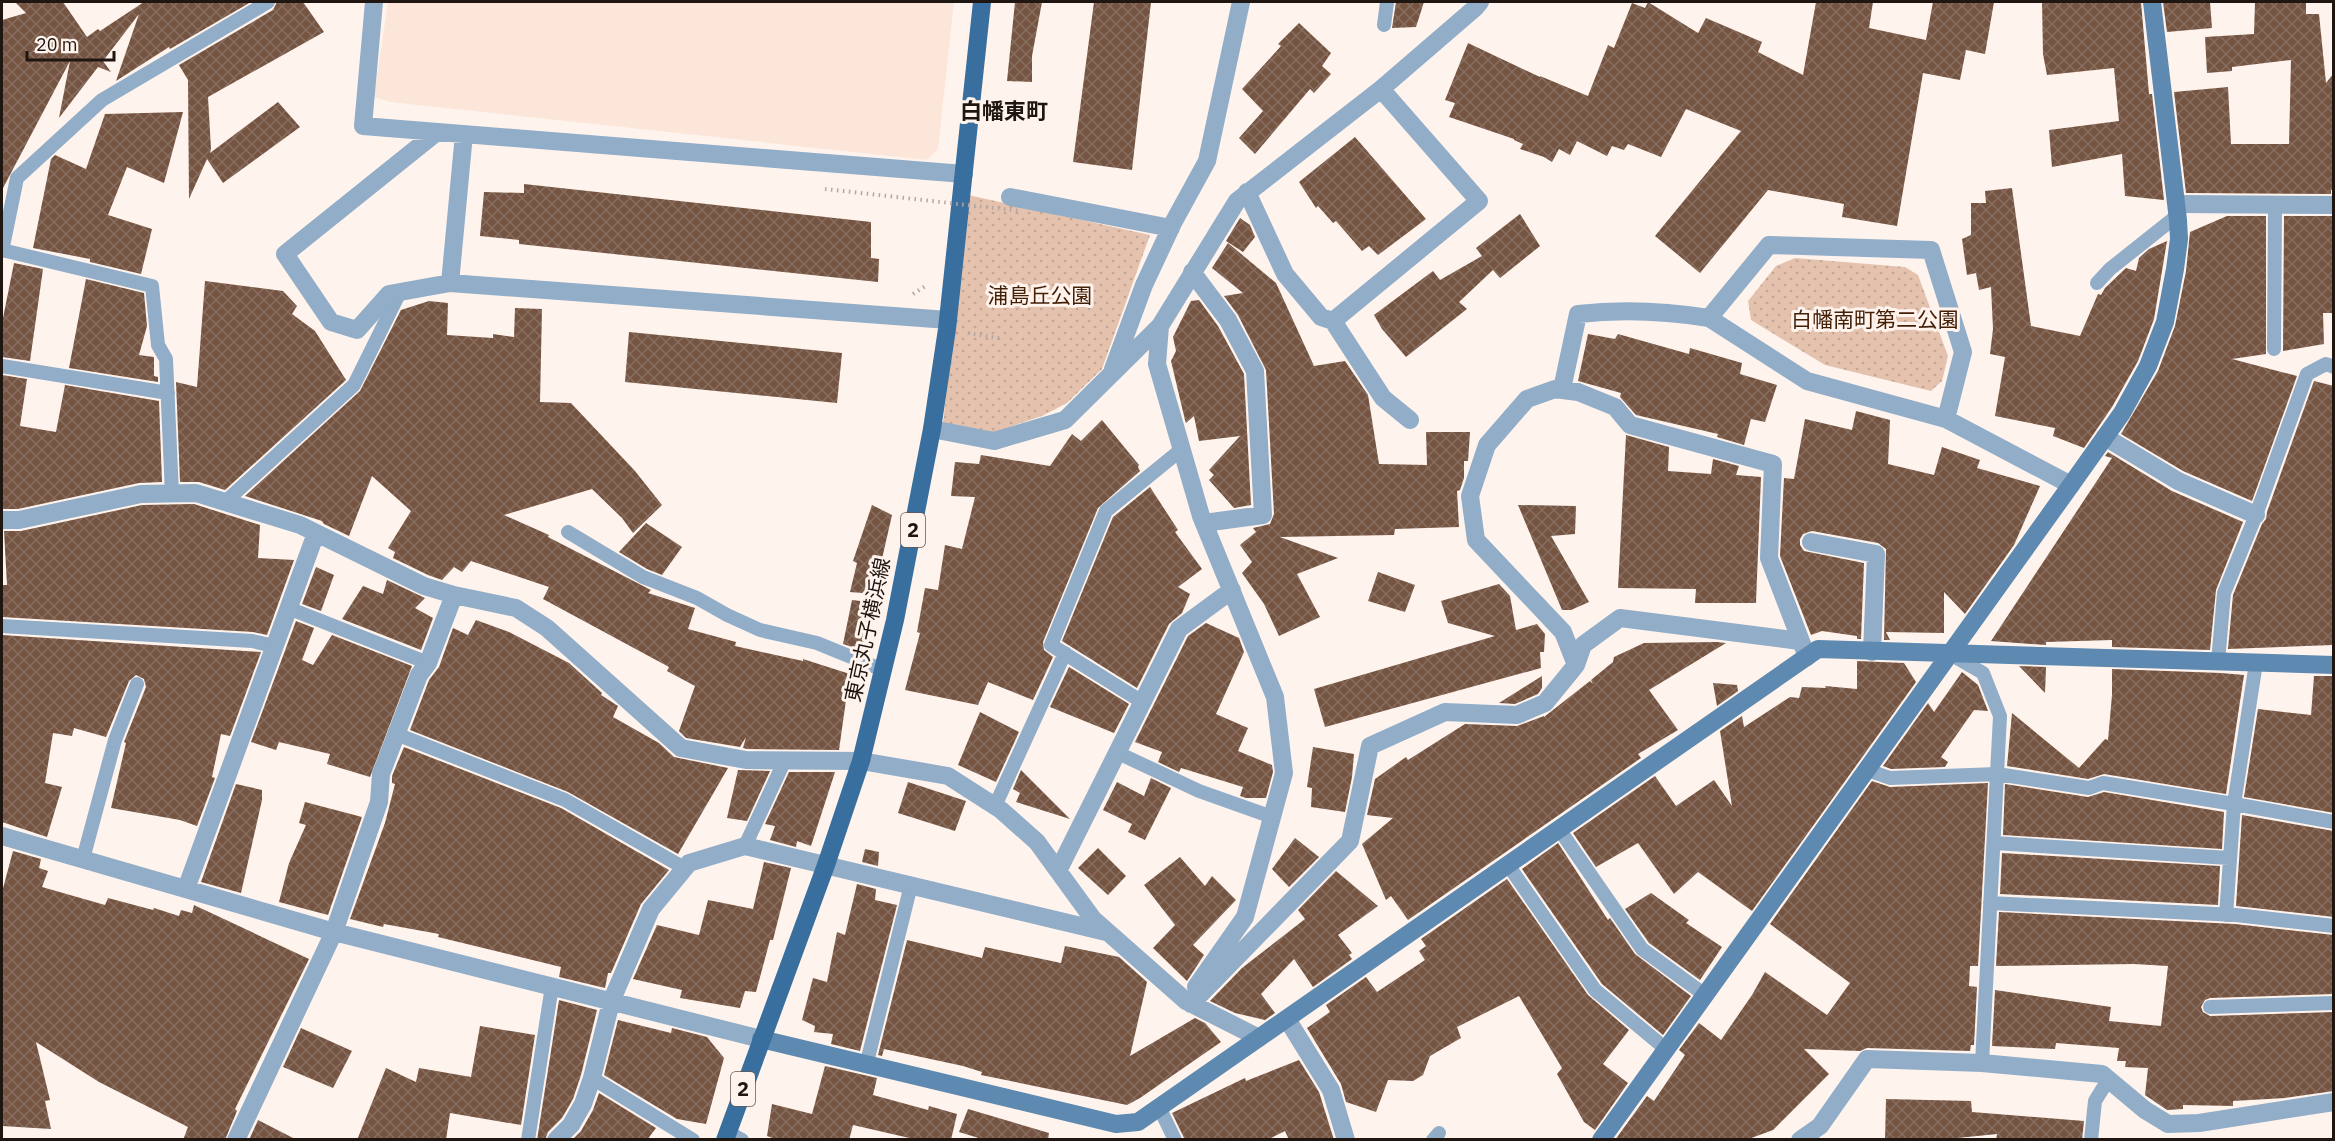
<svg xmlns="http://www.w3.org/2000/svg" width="2335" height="1141" font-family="'IBM Plex Sans','Noto Sans JP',sans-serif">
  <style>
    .built { fill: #fbe6d9 }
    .park { fill: url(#park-dots) }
    .building { fill: url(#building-cross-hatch) }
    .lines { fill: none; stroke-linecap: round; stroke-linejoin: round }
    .path { stroke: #b3a7a2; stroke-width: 4; stroke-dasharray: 1.5 4.5; stroke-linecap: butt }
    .lane { stroke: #91adc8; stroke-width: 14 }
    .street { stroke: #91adc8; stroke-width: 18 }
    .secondary { stroke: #5e89b0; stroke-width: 18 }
    .primary { stroke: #386f9e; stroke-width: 18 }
    .path-bridge { stroke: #b3a7a2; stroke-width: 4; stroke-dasharray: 1.5 4.5; stroke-linecap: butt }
    .labels { text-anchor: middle; stroke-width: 6; stroke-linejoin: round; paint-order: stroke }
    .shield { fill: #fff3ed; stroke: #635853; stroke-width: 1.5 }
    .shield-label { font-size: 20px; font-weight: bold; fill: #201611 }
    .park-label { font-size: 21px; fill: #442007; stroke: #fff3ed }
    .street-label { font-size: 21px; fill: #201611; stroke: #fff3ed }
    .neighbourhood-label { font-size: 22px; font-weight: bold; fill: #201611; stroke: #fff3ed }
  </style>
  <defs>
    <pattern id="park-dots" width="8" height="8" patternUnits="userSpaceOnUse" patternTransform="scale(1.5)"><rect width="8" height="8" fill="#e4c2ae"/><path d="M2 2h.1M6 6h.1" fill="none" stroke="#c3a695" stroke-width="1.8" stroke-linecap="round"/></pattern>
    <pattern id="building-cross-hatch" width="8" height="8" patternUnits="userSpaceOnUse" patternTransform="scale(1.5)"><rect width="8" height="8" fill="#755542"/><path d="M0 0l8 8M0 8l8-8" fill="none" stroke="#876e60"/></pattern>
  </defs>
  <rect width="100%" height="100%" fill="#fff3ed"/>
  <!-- built -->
  <path class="built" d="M388,2H954L938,149L927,160L391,102L374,97Z"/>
  <!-- park -->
  <path class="park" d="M968,195L1150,235L1102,369L1067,403L1042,416L992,433L943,423Z
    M1795,258L1905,267L1918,275L1948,356L1942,381L1931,391L1825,365L1751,320L1748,301L1776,266Z"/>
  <!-- building -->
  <path class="building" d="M15,2H63L87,37L98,29L100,31L144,2H251L170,49L169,47L116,81L139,14L103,61L111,72L98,67L59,118L70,61L2,190V20L26,13Z
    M277,2H303L324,32L208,97L211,149L210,153L278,102L300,127L223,183L207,159L189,199L188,80L179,65L273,10Z
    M1015,2H1042L1032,56V82L1007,81Z
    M1094,2H1151L1132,170L1073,162Z
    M1396,2H1424L1416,27L1392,28Z
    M1648,2L1698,33L1706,18L1762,42L1758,52L1803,75L1816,2H1873L1869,28L1926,40L1933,2H1994L1985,54L1966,50L1960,80L1923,73L1897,226L1842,217L1844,204L1768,190L1700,273L1655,236L1741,131L1686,109L1661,157L1628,144L1624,150L1612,146L1607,156L1577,141L1570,155L1559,149L1552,162L1544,157L1520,149L1523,144L1514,140V139L1449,117L1455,103L1445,100L1468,43L1540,77V76L1588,96L1608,45L1614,48L1632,3L1645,8Z
    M2042,2H2141L2149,94H2152L2164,200L2125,196L2122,154L2052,167L2049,130L2119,121L2114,68L2047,75L2043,54Z
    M2163,2H2210L2212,28L2167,32Z
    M2255,2H2306V14H2319L2326,83L2334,73V190H2331V194L2186,193L2174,92L2228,87L2231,144H2289L2291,60L2232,67V71L2207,73L2205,37L2254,34Z
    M1299,23L1331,53L1322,66L1331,74L1314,93L1310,89L1255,154L1239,138L1263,111L1242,89L1281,46L1278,44Z
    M183,112L164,183L127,167L108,215L152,229L141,274L90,262V259L33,248L51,159L55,155L86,169L105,114Z
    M1355,137L1426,219L1378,255L1369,246L1362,251L1336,221L1333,223L1318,206L1316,208L1299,182Z
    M524,184L871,222V258L879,259L878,282L519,244V240L480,236L484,192L524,193Z
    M2012,188L2031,326L2080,336L2098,294L2101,295L2105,288L2126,268L2136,271L2139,258L2149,249L2167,241L2154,319L2138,361L2112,407L2084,448L2053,436L2055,428L1995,416L2005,357L1990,354L1993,329L1991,287L1979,290L1976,273L1967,275L1962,239L1971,235V203H1986L1985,191Z
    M1520,214L1540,246L1500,278L1493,270L1459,302L1467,309L1406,357L1382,329L1374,315L1433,271L1440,280L1482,256L1476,248Z
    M2227,216H2266V354L2232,359L2297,376L2252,501L2183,471L2121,434L2158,371L2175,326L2186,271L2190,232Z
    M2284,216H2333L2334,313H2323L2324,344L2283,351Z
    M1240,218L1250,225L1255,237L1243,252L1226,241Z
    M1228,243L1276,283L1314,366L1345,361L1368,395L1379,464L1427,465L1426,432H1470L1468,461H1464V478L1460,490L1457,491L1459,527L1395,529L1394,535L1280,537L1338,558L1297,574L1320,617L1279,636L1264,604L1242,573L1252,562L1240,545L1256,532L1253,528L1270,524L1274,514L1266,370L1238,315L1224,296L1243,293L1212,268Z
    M14,263L43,269L30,361L2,357V323Z
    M86,279L144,293L147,326L139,355L154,357V376L158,377V382L69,368Z
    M205,281L283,291L297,306L292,314L315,331L346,380L225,490L199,482H180L176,382L197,387Z
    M1199,300L1218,326L1244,374L1251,505L1234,508L1209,480L1214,475L1209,470L1240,436L1199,441L1194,416L1186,423L1185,420L1171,361L1176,351L1173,337L1191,301Z
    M429,301L448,303L447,335L493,338V334L514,337L515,308L542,309L540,402L571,403L635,471L662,505L633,533L622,518L592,489L504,515L549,535L548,537L651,590L648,593L695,608L688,629L736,642L735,646L803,661V659L853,675L847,693L839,750L747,749L743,748L746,737L740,747L686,738L679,731L695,686L667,671L669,667L543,599L549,587L471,561L462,572L454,567L442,580L428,575L393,558L395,552L388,548L411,511L372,476L349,536L324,524L322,521L245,496L360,391L401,310Z
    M629,332L842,353L837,403L625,382Z
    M1588,334L1615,339L1618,334L1689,354L1690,348L1742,363L1740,374L1777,385L1765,422L1751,419L1744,445L1717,437L1718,434L1636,415L1620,397L1621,393L1578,381Z
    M2,375L27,379L20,426L56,432L65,385L159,401L162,482L139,483L18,509H2Z
    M2314,381L2334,386L2333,645L2228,649L2233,595L2262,524L2266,519L2267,512Z
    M1856,411L1890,420L1888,464L1934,475L1942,447L1980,460L1977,468L2040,486L2014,545L1965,614L1944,592V633L1886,632L1890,640H1884L1886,549L1878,543L1812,531L1803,534L1800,539V545L1804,551L1864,563L1861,639H1857V636L1822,631L1811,635L1780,556L1784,478L1794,479L1805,419L1852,430Z
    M1102,420L1139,465L1138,467L1140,471L1098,508L1043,642L1044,650L1053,657L1033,700L988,682L978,705L905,690L920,633L917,632L925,588L938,590L945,545L962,549L975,497L951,496L955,462L979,464L981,455L1050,466L1072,434L1081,441Z
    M1626,435L1669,447L1668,471L1711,474L1713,459L1739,466L1736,475L1761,477L1756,603H1695L1696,589L1618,588Z
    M2108,452L2172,491L2243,522L2216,590L2210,650L2112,647V640L2046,642V645L1991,641L2112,458L2105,456Z
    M1150,487L1178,530L1175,532L1202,569L1178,587L1190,594L1182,613L1169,624L1137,688L1062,641L1113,517Z
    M194,504L260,525L258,558L294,560L267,635L253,632L2,617V585H7L4,531H21L142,505Z
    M872,505L892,515L874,594L850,592L857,563L853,561Z
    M1518,505L1576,506L1575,534L1551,536L1589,602L1571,610H1562Z
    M646,523L682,547L662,575L647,569L619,552Z
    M316,567L334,575L321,611L302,604Z
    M1378,572L1415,585L1405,612L1368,601Z
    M387,580L425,598L415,608L433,618L421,650L342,619L363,586L383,594Z
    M1499,584L1510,596L1516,630L1537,624L1545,634L1544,652H1540L1541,668L1325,727L1314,689L1495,636L1448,623L1441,601Z
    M852,600L877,603L864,651L843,644Z
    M476,620L509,632L569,663L602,693L601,695L618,706L613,717L659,743L674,757L728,768L678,854L568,792L410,730L429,680L439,667L453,628L468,635Z
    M296,621L314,628L302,660L313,665L332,635L412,666L370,777L327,764L330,754L279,742L276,750L251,742Z
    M1206,623L1239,638L1244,652L1216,714L1248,728L1238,751L1272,765L1273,772L1266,798H1246L1240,796L1243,787L1181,768L1179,772L1158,762L1162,752L1135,742L1188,636Z
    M2,635L261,652L230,736L221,734L212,777L215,778L197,826L180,820L111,808L126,743L124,742L146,687L144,679L136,675L129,681L106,737L74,728L72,736L53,733L45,783L62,787L47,837L2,822Z
    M1717,642L1726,643L1649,690L1678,730L1638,754L1641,758L1408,920L1391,896L1386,900L1362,844L1393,818L1367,815L1375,779L1406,757L1408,760L1465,724L1517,726L1544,716V717L1590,681L1593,684L1591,680L1613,662L1614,657L1644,643Z
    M1857,661L1904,663L1916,682L1752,911L1698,872L1674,894L1638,843L1596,867L1573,833L1655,776L1676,806L1714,780L1732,806L1720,731L1742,716L1744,727L1790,697L1799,698L1802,687L1826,688L1825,686L1857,689Z
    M2019,666L2046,667L2045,693Z
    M1069,667L1129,704L1114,733L1050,707Z
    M2112,669L2221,673L2244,675L2226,794L2104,774L2088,779L2007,766L2012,713L2079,768L2105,739L2108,740L2112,695Z
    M1962,672L1978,685L1988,711L1974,710L1941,757L1948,762L1945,767L1891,769L1883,766L1928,703L1934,712Z
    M1542,676V688L1538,694L1515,704L1499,703Z
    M2314,676H2334V813L2244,797L2258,709L2311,715Z
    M1713,683L1737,685L1738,691L1717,706Z
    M980,712L1019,732L996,782L958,765Z
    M404,747L561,808L669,870L641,904L611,973H608L605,988L559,977L561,967L438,937L439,934L384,924L383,927L350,919L385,823L395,784L392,783V776Z
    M1313,747L1354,754L1352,777L1345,812L1311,807L1312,788L1307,787Z
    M738,770L770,771L747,821L727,818Z
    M1021,770L1070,819L1016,802L1020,793L1013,789Z
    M789,772H835L811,846L797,841L796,847L770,840L775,826L765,824Z
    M1151,778L1171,788L1145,840L1128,832L1132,824L1103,810L1117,782L1144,796Z
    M1872,781L1890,787L1988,783L1978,966H1970L1969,986L1977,987L1974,1045H1971L1970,1051L1867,1048L1860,1051L1804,1049L1829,1074L1773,1130L1746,1140H1615L1647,1096L1654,1101L1685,1055L1679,1050L1699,1023L1721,1040L1752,995L1765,972L1827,1015L1850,983L1770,924Z
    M908,782L966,801L955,831L898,813Z
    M236,784L262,790V800L241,893L201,882Z
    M2005,784L2088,797L2104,792L2224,812L2222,849L2003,835Z
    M305,802L362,817L328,915L279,902L289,863L306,825L299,823Z
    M2242,815L2334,831V917L2236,906Z
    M1295,838L1319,857L1289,887L1272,869Z
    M1558,843L1608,920L1610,918L1635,954L1691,996L1663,1035L1602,984L1522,869Z
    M1098,848L1126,876L1108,895L1078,868Z
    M865,849L879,852L878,866L862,862Z
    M13,851L41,859L39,868L48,871L42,887L105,905L108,898L153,910L154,908L179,916L181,910L192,913L194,905L309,959L235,1109L237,1111L225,1140H183L188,1127L99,1082L36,1042L50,1100L45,1101L51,1129L2,1126V892Z
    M2002,853L2220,866L2218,905L2000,894Z
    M1180,857L1205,886L1212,876L1236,900L1193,945L1204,955L1187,981L1153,948L1175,925L1144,885Z
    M764,862L791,868L773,940H770L756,992L745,991L740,1008L680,998L682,990L633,979L657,925L699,935L708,900L753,909Z
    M1336,871L1378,906L1338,935L1352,953L1349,955L1352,959L1313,987L1294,959L1261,994L1275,1013L1265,1020L1235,1013L1210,1001L1242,968L1305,919L1298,910Z
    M1507,879L1588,995L1629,1030L1603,1064L1628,1083L1595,1130L1584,1122L1557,1074L1562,1068L1519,996L1457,1027L1461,1038L1430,1056L1423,1075L1413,1081L1388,1080L1376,1112L1346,1102L1341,1084L1307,1028L1330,1012L1326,1005L1366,977L1377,992L1425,960L1419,951L1426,946L1421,939Z
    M857,884L876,889L875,900L897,905L860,1051L831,1044L833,1034L814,1032L815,1026L802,1020L813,978L827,982L837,932L845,935Z
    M1651,893L1689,920L1686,923L1722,947L1700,980L1649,943L1625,909Z
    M1999,912L2235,924L2334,935V994L2210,998L2205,1000L2201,1007L2203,1012L2210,1016L2334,1012V1091L2285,1098L2233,1101V1106L2183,1105V1109L2167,1110L2145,1095L2148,1068L2125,1067L2126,1061H2117L2119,1048L2056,1043L2055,1049L1992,1046L1995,990L2111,1007L2109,1021L2161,1026L2168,966L2134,964L1996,966Z
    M907,940L982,958L985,947L1061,963L1065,946L1119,957L1147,982L1130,1056L1195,1018L1205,1023L1221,1042L1140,1098L1127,1105L981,1075L982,1072L963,1066L884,1049L882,1056L878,1055Z
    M559,1000L597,1010L581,1075L573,1099L562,1118L548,1132L545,1140H537Z
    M618,1020L671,1033L672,1028L707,1037L724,1058L706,1124L677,1119L604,1075Z
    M480,1026L535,1035L521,1125L450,1113L446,1140H357L386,1068L416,1082L419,1068L471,1077Z
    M301,1028L352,1051L333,1088L283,1067Z
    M1299,1060L1319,1092L1334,1140H1289L1285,1131L1267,1140H1185L1172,1113L1245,1078L1246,1081Z
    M825,1066L877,1078L873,1095L928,1110L929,1106L957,1114L951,1140H918L853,1125L849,1140H778L767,1136L772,1104L812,1114Z
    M599,1093L656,1128L647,1140H572L581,1131L593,1110Z
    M1886,1099L1971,1101L1972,1112L2084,1121L2082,1140H1996L1997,1134L1938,1140H1885Z
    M968,1109L1049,1133L1048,1140H985L959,1132Z
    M258,1120L297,1140H249Z"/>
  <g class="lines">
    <!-- path -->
    <path class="path" d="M913,294L927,285
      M968,333L1003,339"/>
    <!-- lane -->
    <path class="lane" d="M1384,25L1387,2
      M2,250L152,286L158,345L166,359L172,494
      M2,251L17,178L102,100L268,2
      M2097,283L2110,269L2178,215
      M2274,349L2275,205
      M2,366L168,393
      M225,502L354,385L400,292
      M568,532L643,577L697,598L727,615L760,630L817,643L883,670
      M288,608L428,663
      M2,626L252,641L274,646
      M1950,654L1983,673L2000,716L1982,1063
      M2218,662L2224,593L2256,515L2307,374L2326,364L2334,367
      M1144,703L1051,645L1106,511L1182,449
      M396,734L565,800L686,869
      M1118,753L1199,791L1272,817
      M1867,770L1890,778L1997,774L2089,788L2103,783L2234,804L2256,663
      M995,806L1065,653
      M1559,829L1642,949L1705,995
      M1994,843L2229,858
      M745,846L784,762
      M83,859L115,740L137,684
      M1508,865L1595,990L1666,1049
      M1990,903L2236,915L2334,926
      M2226,915L2234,804L2334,822
      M2210,1007L2334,1003
      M866,1066L911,885
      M592,1078L693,1140
      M1159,1107L1175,1140
      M727,1132L742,1140
      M528,1140L552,986
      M1433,1140L1439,1133
      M2091,1140L2095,1101L2108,1080"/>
    <!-- street -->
    <path class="street" d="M374,2L363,126L964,174
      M437,132L285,254L331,322L357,330L389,294L450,283L948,320
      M1247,192L1285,274L1321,317L1333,321L1383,398L1410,420
      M1010,197L1171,228
      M2177,204L2334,205
      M1192,272L1228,320L1255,371L1263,515L1204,523
      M450,283L464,134
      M1333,321L1479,201L1381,89
      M1160,326L1157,364L1201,516L1275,697L1284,773L1245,917L1196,987
      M1113,369L1144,285L1173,223L1207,161L1241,2
      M1562,389L1578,314C1622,309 1665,311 1709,318
      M1946,419L1963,352L1931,250L1769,245L1709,318L1807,381L1946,419L2071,485
      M932,429L994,441L1065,420L1160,326L1237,201L1381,89L1475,8L1480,2
      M2105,437L2178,481L2256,515
      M2,520H19L141,494L196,493L300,525L424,586L454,595L516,608L547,628L681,748L746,760L861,761L948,776L1001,810L1037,842L1093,919L1186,1001L1259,1038
      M1811,542L1876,554L1872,652
      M1576,665L1583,645L1620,618L1800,641
      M2,836L334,932L761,1039
      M1058,871L1179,629L1232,590
      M186,889L316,533
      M1191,1004L1350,841L1370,746L1445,712L1517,715L1545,703L1576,665L1563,632L1476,540L1470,496L1487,445L1527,399L1555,389L1578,392L1615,407L1630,425L1773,464L1769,558L1807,657
      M1287,1019L1331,1090L1346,1140
      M236,1140L334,932L379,802L381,774L419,675L428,663L454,595
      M556,1140L571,1125L583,1104L592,1078L611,1002L651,909L689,863L745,846L1106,932
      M1800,1140L1820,1126L1867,1059L1982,1063L2102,1074L2145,1110L2168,1124L2199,1123L2334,1102"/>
    <!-- secondary -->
    <path class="secondary" d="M761,1039L1116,1124L1138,1122L1818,649L2334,665
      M1601,1140L2071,485L2122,413L2148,366L2165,322L2175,269L2179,239L2178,220L2152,2"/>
    <!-- primary -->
    <path class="primary" d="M725,1140L826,865L861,761L895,620L932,429L947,329L982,2"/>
    <!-- path-bridge -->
    <path class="path-bridge" d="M825,189L1021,211"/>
  </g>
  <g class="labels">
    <!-- shield labels -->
    <g class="shield">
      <rect x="901" y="513" width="24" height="34" rx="4.5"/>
      <rect x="731" y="1072" width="24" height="34" rx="4.5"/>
    </g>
    <g class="shield-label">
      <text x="913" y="537">2</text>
      <text x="743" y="1096">2</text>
    </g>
    <!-- park labels -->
    <g class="park-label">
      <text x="1040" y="303">浦島丘公園</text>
      <text x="1875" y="327">白幡南町第二公園</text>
    </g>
    <!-- street labels -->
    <g class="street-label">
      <text transform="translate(868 630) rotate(-78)" y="7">東京丸子横浜線</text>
    </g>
    <!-- neighbourhood labels -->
    <g class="neighbourhood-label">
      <text x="1004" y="119">白幡東町</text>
    </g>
  </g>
  <!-- border -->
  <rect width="2335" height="1141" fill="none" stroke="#201611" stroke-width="6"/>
  <!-- scale -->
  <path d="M27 51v9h87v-9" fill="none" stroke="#201611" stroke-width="3"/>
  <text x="36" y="51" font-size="18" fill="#201611" stroke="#fff3ed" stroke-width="4.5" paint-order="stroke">20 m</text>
</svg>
